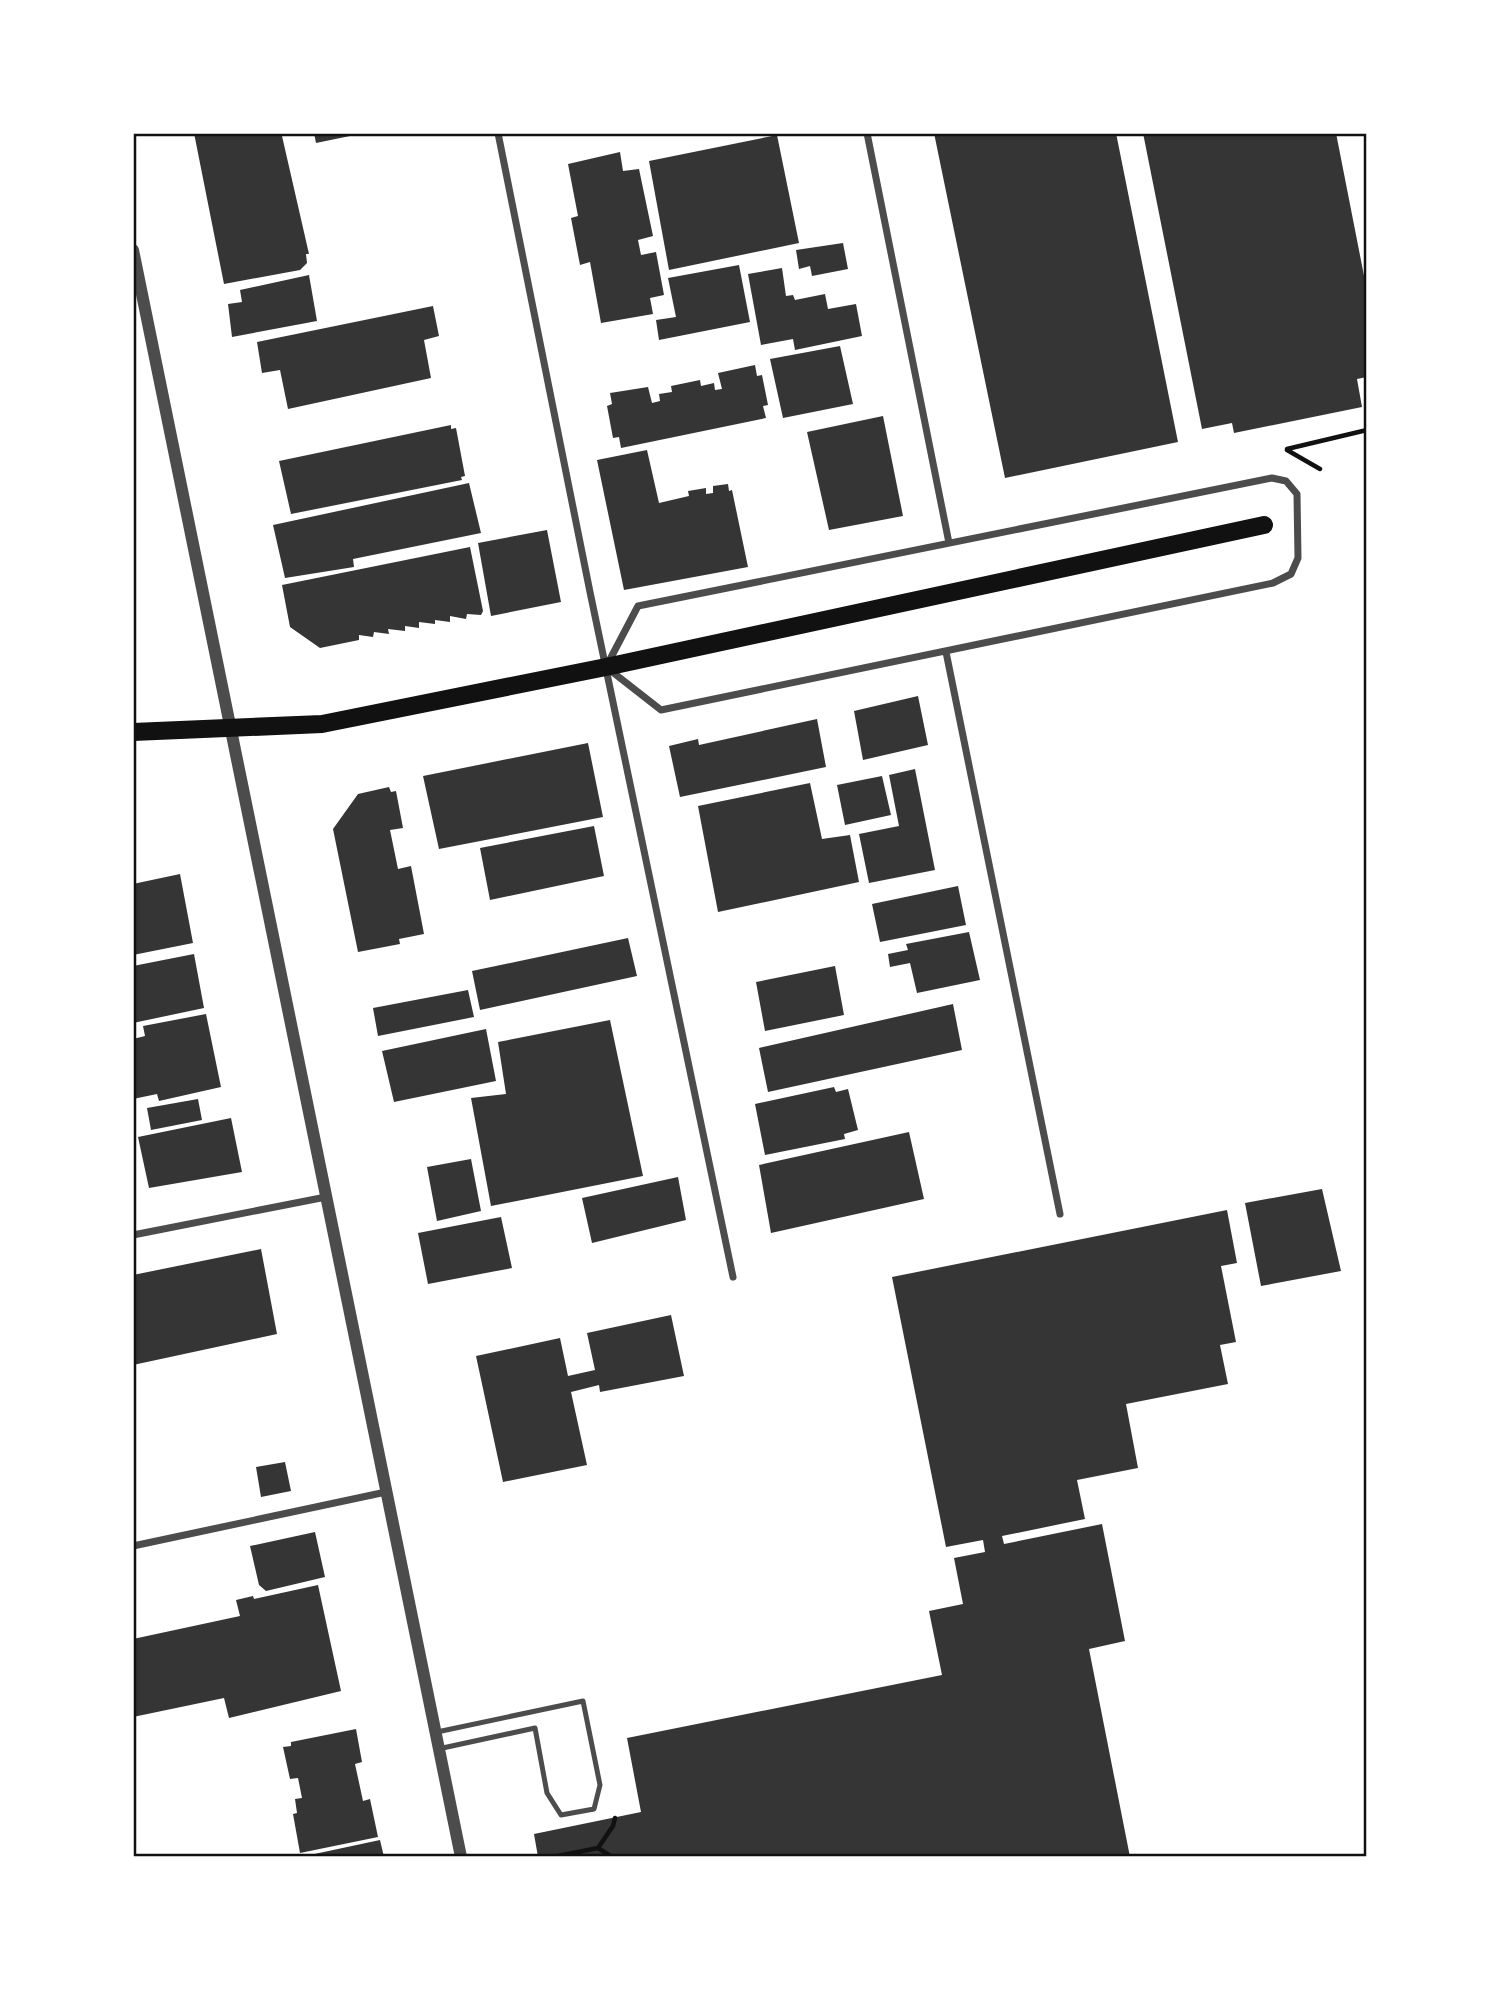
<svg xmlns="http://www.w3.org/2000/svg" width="1500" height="1990" font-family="Quicksand,sans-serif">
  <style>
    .building { fill: #353535 }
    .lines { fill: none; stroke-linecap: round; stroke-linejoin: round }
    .path { stroke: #111; stroke-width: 4.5 }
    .service { stroke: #4c4c4c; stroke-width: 5 }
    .minor { stroke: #4c4c4c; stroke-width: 7 }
    .tertiary { stroke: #4c4c4c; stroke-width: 12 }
    .primary { stroke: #111; stroke-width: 18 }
    .neatline { fill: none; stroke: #111; stroke-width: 2.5 }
  </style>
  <rect width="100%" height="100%" fill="#fff"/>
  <!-- building -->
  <path class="building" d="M194,133H290L282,136L309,254H306L307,263L300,270L224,284Z
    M314,133H350V136L316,143Z
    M934,133H1116L1178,442L1005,478Z
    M1143,133H1336L1367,291V377L1357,379L1362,407L1234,433L1232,423L1202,429Z
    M777,135L799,243L669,270L649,161Z
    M620,152L623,171L639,169L653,236L638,240L641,255L656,252L664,295L650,298L653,314L601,323L590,262L580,265L571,218L578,216L568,164Z
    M843,243L848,269L812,276L810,266L799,269L796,250Z
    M739,265L750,322L659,340L656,320L676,317L668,278Z
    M782,268L786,296L793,295L795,300L825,294L828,309L856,304L862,336L795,350L793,339L761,345L748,274Z
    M309,275L317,321L232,337L228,304L242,302L240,290Z
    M433,306L439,336L424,340L431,378L288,409L280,370L262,373L257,342Z
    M840,346L853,404L783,418L770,359Z
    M755,365L757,376L762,375L768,405L763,406L766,418L621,448L619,437L613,438L607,406L612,404L610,393L648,387L652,403L660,401L659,394L672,392L671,386L700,380L701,386L714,383L715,390L722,389L718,373Z
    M883,416L903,516L829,530L807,432Z
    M451,425V429L456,428L465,476L461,477L462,480L291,514L279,461Z
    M647,450L659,503L689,496L688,491L706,488V494L713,493V486L728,484L729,491L732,490L748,567L624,590L597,460Z
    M469,483L481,533L353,559L354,567L285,578L273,525Z
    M547,530L561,602L491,616L478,543Z
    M470,547L483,611L481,615L467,614L466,619L450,616V622L435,620V624L419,622V628L405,626V631L388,629L389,634L374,632L373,637L359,635V640L320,648L290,627L282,585Z
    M918,696L928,745L863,760L854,711Z
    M817,719L826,767L680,797L669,746L698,739L699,745Z
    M588,743L603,817L439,849L423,776Z
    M915,769L935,870L869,883L859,834L899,826L889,775Z
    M882,776L891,815L845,825L837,785Z
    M810,783L822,839L850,835L859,882L718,912L698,806Z
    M389,787L391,792L396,791L403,828L390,830L398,869L411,866L424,934L399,939L400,944L358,952L333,829L358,794Z
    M594,826L604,876L490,900L480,848Z
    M180,874L193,943L133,955V884Z
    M958,886L966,925L880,942L872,904Z
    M969,932L980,980L917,993L910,963L890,967L888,954L908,950L906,944Z
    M628,938L637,976L480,1010L472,971Z
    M194,954L204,1008L133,1023V966Z
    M835,966L844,1015L765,1031L756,982Z
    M468,990L474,1017L378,1036L373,1008Z
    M953,1004L962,1050L768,1092L759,1048Z
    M206,1014L221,1087L159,1101L157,1094L133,1099V1039L145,1036L143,1026Z
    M610,1020L643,1176L491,1206L471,1098L506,1094L498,1042Z
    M486,1029L496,1081L394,1102L382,1051Z
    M834,1087L836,1092L848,1089L858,1130L844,1134L845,1139L765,1155L755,1104Z
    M198,1099L202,1120L151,1130L147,1108Z
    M231,1118L242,1172L149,1188L138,1137Z
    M909,1132L924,1199L771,1233L759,1165Z
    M471,1159L481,1211L437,1221L427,1167Z
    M678,1177L686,1220L592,1243L582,1198Z
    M1322,1189L1341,1271L1261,1286L1245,1203Z
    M1227,1210L1237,1263L1221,1266L1236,1342L1220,1345L1228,1384L1126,1404L1138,1468L1077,1480L1085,1519L1002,1536L1004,1544L1102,1524L1125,1641L1089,1649L1130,1857H538L534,1834L641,1812L627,1738L942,1675L929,1611L963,1604L954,1558L985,1552L983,1540L946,1547L892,1277Z
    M501,1217L512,1268L428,1284L418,1233Z
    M261,1249L277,1334L133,1365V1275Z
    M671,1315L684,1376L600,1392L599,1385L571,1392L587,1465L503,1482L476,1356L560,1338L568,1376L595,1370L587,1333Z
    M285,1462L291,1491L261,1497L256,1467Z
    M315,1532L325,1577L266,1591L259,1585L250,1546Z
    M318,1585L341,1691L229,1718L224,1698L133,1717V1639L240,1616L236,1600L253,1596L254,1599Z
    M356,1729L362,1762L355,1764L363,1801L370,1799L378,1837L300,1853L293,1814L297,1813L295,1799L302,1798L298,1778L290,1779L283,1747L291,1746V1742Z
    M380,1840L384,1857H305V1856Z"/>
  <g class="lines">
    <!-- path -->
    <path class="path" d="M1287,449L1367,430
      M1287,450L1320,469
      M598,1848L612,1857
      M553,1857L598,1848L613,1826L615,1818"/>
    <!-- service -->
    <path class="service" d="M437,1732L583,1701L600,1785L594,1809L561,1815L547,1793L535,1728L438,1749"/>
    <!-- minor -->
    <path class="minor" d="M498,133L590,592L733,1277
      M867,133L949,543
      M1272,478L1286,481L1297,494L1298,558L1291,574L1273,583L661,710L606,667L638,606Z
      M946,652L1060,1214
      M133,1235L326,1197
      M133,1546L386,1492"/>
    <!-- tertiary -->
    <path class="tertiary" d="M133,250L461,1857"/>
    <!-- primary -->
    <path class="primary" d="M133,732L322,724L606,667L1264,525"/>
  </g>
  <!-- border -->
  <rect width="1500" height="1990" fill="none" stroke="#ffffff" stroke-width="270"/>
  <rect x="135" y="135" width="1230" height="1720" class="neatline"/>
</svg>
